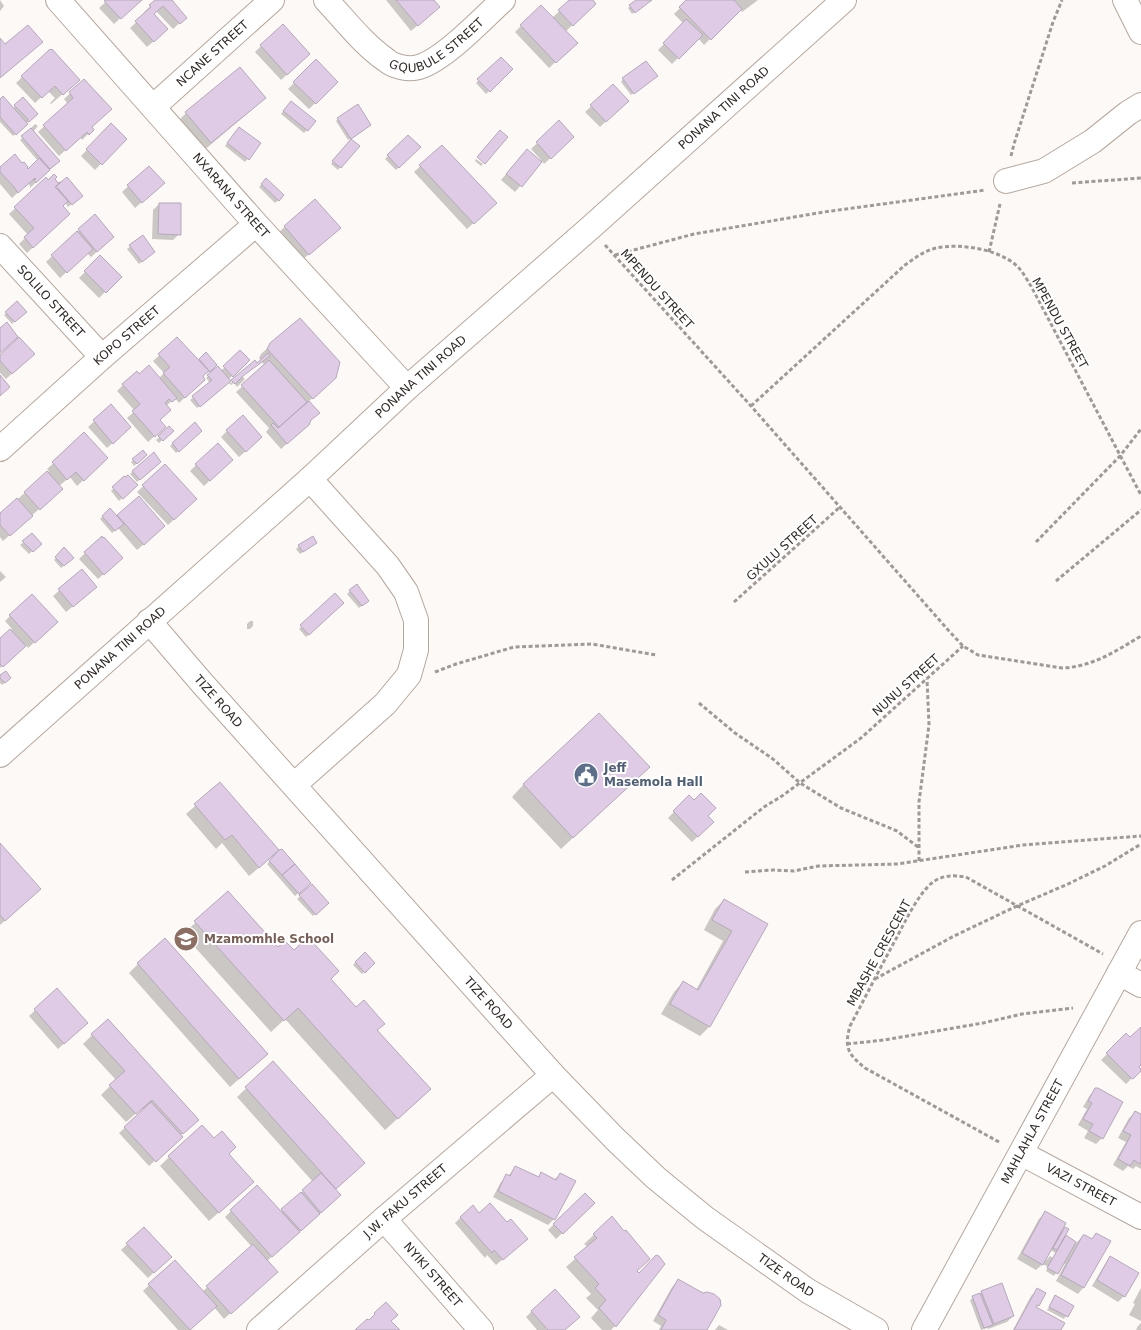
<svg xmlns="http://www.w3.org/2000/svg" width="1141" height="1330" font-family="'DejaVu Sans',sans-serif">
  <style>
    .shadow { fill: #0003; fill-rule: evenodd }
    .building { fill: #e0cbe6; stroke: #b4a9b8 }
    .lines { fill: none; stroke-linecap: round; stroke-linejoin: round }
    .minor-casing { stroke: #b6a79b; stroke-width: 26 }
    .path { stroke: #9f9a96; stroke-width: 3; stroke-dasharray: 4 2.5; stroke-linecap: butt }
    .minor { stroke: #fff; stroke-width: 24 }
    .labels { text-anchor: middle; stroke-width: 4; stroke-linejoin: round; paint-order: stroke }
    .street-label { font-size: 12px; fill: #302a25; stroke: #fff }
    .service-label { font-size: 12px; font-weight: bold; fill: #4e5e75; stroke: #fff; text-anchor: start }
    .education-label { font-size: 12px; font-weight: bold; fill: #785e54; stroke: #fff; text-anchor: start }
  </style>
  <rect width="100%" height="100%" fill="#fdf9f7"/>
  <!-- shadow -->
  <path class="shadow" d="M0,0L4,6L0,11Z
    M108,0H140L114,24L99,8Z
    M157,0H171L185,18L173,29L156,11L153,14L161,35L147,47L130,28L146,13L144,12Z
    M386,0H433L439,7L411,31Z
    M571,0H591L595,4L565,32L576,43L549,68L515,32L541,6L552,18Z
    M638,0H651L632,14L628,8Z
    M688,0H758L742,12L740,9L704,45L698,38L672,64L658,50L684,24L674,14Z
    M261,46L303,60L281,80L255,52Z
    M501,58L511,69L486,94L476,83Z
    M316,61L337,82L309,109L288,89Z
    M22,77L72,86L51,104L50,103L55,98L48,91L35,103L16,83Z
    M654,78L631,95L621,82L623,79Z
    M84,80L90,128L92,130L82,140L80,137L59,156L38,132L68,104L64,99Z
    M613,86L627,101L600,127L585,112Z
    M264,98L255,107L202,152L177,122L186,113Z
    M22,99L36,114L13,136L0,122V100L12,109Z
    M288,105L307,130L304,133L281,114Z
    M338,119L367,128L348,140L336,121Z
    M559,122L573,137L544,164L542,161L515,192L501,180L521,156L540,161L541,160L531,149Z
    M35,124L38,126L33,132L56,164L30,188V186L28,183L12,198L0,184V169L28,170L38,161L20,140L31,130L30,129Z
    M111,125L125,139L95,170L81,156Z
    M236,131L259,143L245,162L225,146Z
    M408,136L419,147L396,170L385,159Z
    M349,143L340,167L338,170L331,164Z
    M442,146L495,203L467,229L414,172Z
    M476,159L483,164L481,166L475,161Z
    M149,167L157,189L135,208L122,192Z
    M46,179L52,191L67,179L79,198L68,207L65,202L61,206L62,220L27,253L19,244L28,235L9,214Z
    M266,180L283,196L275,203L259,187Z
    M315,200L333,234L302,260L278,233Z
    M159,204L179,234L173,240L152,239L153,210Z
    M79,230L107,243L91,257L87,253L60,278L46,262Z
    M142,237L151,254L139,264L127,249Z
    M100,257L120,277L99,298L79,278Z
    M17,303L25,312L12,324L4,315Z
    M177,339L198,361L206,354L213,368L201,377L198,385L179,403L175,398L166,406L158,420V433L148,442L127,418L135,411L117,391L123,385L139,376L159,378L164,373L153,361Z
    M276,340L325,387L308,402L309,421L301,431L281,449L266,432L269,428L236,392L265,366L262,362L242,376L245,379L237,387L234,383L231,385L228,382L197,408L190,400L210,383L206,378L208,376L221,371L240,352L248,360L228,380L231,383L255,362L257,364L261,361L259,358L261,354ZM301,405L304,408L281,428L279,425Z
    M0,357L27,360L6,379L0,373Z
    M111,406L124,433L107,448L88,427Z
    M195,424L201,431L176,453L170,446Z
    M169,428L172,431L159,443L156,440Z
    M227,431L255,443L239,457L221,437Z
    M142,452L146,455L134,466L131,462Z
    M153,454L160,461L137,482L130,474Z
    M107,458L77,486L70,477L59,486L56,494L3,541L0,537V515L49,471L47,469L56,461Z
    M196,465L225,466L204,486L190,471Z
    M165,466L190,505L168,525L137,492Z
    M124,478L136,485L119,501L111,491Z
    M139,498L158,532L137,550L118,528L112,533L100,519L110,510L116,517Z
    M32,535L40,544L29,554L20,545Z
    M313,545L300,554L296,549L299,546Z
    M64,549L72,558L61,568L54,560Z
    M85,553L115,564L98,579L79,559Z
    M0,571L6,577L0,582Z
    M81,571L89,593L66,612L53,596Z
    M350,591L365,603L359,608L347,594Z
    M335,595L342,603L306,637L299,629Z
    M10,616L50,628L28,648L25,644L0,668V640L12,629L5,621Z
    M250,621H253V626L250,629H247V624Z
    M0,677L10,678L2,685L0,683Z
    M636,779L561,849L512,797L524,784Z
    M220,784L279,852L309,883L295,896L267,864L274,857L273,856L249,876L222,843L216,849L186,814Z
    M689,797L713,822L692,842L668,818Z
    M0,845L30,898L0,925Z
    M312,886L327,903L313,916L297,899Z
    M228,893L278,949L330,979L376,1030L417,1101L385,1130L285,1019L271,1032L183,934Z
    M724,900L767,924L709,1027L700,1036L661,1014L674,992L683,982L696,990L723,941L704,930L715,909Z
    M365,954L373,963L362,974L353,965Z
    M138,964L257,1063L230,1087L129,973Z
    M57,990L80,1029L58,1049L29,1016Z
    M1141,1029V1063L1137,1067L1140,1070L1126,1084L1101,1060L1126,1035L1130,1039Z
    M92,1035L188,1129L180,1136L175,1143L149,1166L119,1133L144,1110L142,1108L126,1122L101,1095L116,1080L83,1044Z
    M273,1063L354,1172L335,1190L334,1201L267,1261L271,1277L224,1319L214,1307L189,1330H178L143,1291L149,1285L202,1292L252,1247L225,1217L231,1211L257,1187L280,1212L313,1182L237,1097Z
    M1096,1089L1102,1138L1096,1144L1084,1138L1088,1131L1078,1125L1087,1109L1083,1107L1090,1095Z
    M1135,1113L1141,1116V1169L1136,1166L1133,1169L1128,1166L1123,1171L1113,1165L1126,1142L1118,1138L1129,1118Z
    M227,1154L243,1191L209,1221L160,1166L169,1157Z
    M516,1167L537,1178L542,1174L554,1180L560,1174L554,1219L548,1225L493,1197L501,1182L507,1176H508Z
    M585,1195L594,1203L556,1239L548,1230Z
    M1045,1213L1060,1233L1065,1229L1064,1235L1075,1241V1244L1083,1236L1091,1240L1096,1234L1083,1288L1078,1294L1056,1281L1065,1264L1063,1263L1054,1276L1046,1271L1048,1267L1043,1264L1036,1270L1017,1259L1039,1219ZM1050,1250L1056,1253L1053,1258L1050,1256L1044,1263Z
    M479,1214L520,1245L496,1265L487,1255L485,1258L455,1223L461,1217Z
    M612,1218L635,1272L639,1275L663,1264L615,1326L611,1330H602L591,1318L598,1310L586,1298L591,1294L566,1267L588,1247L584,1244Z
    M144,1228L170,1257L148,1278L121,1250Z
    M1110,1258L1124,1296L1118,1302L1092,1286L1105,1264Z
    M678,1281L705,1330H659L661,1326L653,1321L672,1287Z
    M1141,1288V1321L1129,1315L1135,1304L1133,1303Z
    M1037,1290L1038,1305L1035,1308L1060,1330H1013L1031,1296Z
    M982,1292L1013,1316L1007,1322L988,1329L987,1328L981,1330L970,1300Z
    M1055,1297L1072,1306L1064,1319L1047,1310Z
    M532,1311L564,1330H537L526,1317Z
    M1141,1323V1330H1136L1138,1326Z
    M719,1325L728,1330H715Z"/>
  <!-- building -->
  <path class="building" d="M106,0H142L121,19L104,1Z
    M155,0H172L187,18L180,24L163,6L154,14L168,29L154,42L135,21L151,7L149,5Z
    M396,0H434L440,7L418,26Z
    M569,0H593L596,4L573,26L558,10Z
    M636,0H652L635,13L629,5Z
    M686,0H734L742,9L711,40L679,7Z
    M541,5L578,43L556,63L520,25Z
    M686,19L703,35L679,59L663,43Z
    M283,24L310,54L287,75L260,45Z
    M28,25L43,42L0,78V38L5,44Z
    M50,49L51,50L52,49L80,80L63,95L55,86L42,98L21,76Z
    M501,57L513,69L490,92L477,79Z
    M316,59L338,82L316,104L293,82Z
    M646,61L658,76L634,94L622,78Z
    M240,67L266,98L211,143L185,112Z
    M84,79L112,109L92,127L94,130L89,135L87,132L66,151L43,125L73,98L69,92Z
    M613,84L629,101L606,122L590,105Z
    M3,96L28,124L16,135L0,117V99Z
    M23,97L38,114L29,122L27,120L28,119L14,105Z
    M291,101L316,121L308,131L283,111Z
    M358,104L371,125L351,139L337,118Z
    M559,120L574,137L551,159L536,142Z
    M111,123L127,139L102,165L86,149Z
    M239,127L261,143L249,160L227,143Z
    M31,128L60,161L50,169L21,136Z
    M500,130L508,137L485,164L477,157Z
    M408,135L421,147L399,168L387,155Z
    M351,139L360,146L341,168L332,161Z
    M442,145L497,203L474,224L419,165Z
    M527,149L542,162L522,187L506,174Z
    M15,154L22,163L24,162L28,167L27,168L28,169L39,158L50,170L36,183L34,180L36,179L35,178L18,193L14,187L0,172V167Z
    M149,166L165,183L142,203L127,185Z
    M54,174L57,177L55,179L58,183L61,182L55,187L68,201L63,206L70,214L33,248L24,237L34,228L14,207L46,177L48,180Z
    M67,177L83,196L72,205L56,186Z
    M266,178L284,195L279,201L261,184Z
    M315,199L341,228L309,255L284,226Z
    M159,203H181V235L158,234Z
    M95,214L114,237L97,252L78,229Z
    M77,231L93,249L67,273L51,255Z
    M143,235L155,252L142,262L129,245Z
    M100,255L122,277L106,293L84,271Z
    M17,301L27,312L15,322L5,312Z
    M300,318L340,362L336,378L313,399L267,349L270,343Z
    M7,322L18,337L0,353V328Z
    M19,337L35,354L12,374L0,361V355Z
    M177,337L209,371L203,376L205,380L185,398L163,373L170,367L158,354Z
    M240,350L250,360L233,377L223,366Z
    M206,352L217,365L210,372L199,359Z
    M268,353L270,356L243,376L235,384L231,380L255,360L257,363Z
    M269,360L307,402L279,427L241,385Z
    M149,365L177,398L172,402L169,399L165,403L171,410L160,420L166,427L155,437L132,411L140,404L122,384L137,371L139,374Z
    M218,366L231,381L200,407L192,396L212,380L207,375Z
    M0,375L10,387L0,396Z
    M309,401L320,413L311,420L309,425L287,444L271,425L273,423L278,428Z
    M111,404L131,427L113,444L93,420Z
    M243,415L262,437L246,452L226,430Z
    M195,422L202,431L179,452L172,443Z
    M169,426L174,431L163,441L158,436Z
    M84,432L108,458L84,481L76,472L67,480L52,462Z
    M218,443L233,460L210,481L195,464Z
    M143,450L147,455L137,464L132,459Z
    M154,452L161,462L140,480L132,471Z
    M165,464L197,499L174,520L142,485Z
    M47,471L63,489L40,510L24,492Z
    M128,475L138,485L123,499L112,487L124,476L125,477Z
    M139,496L165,526L144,545L117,515Z
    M17,498L33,516L10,536L0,525V513Z
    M110,508L124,524L115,531L102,516Z
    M32,533L42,544L33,552L22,541Z
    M102,536L103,538L104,537L123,558L104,575L84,552Z
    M313,536L317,543L303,552L298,545Z
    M64,547L74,558L64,566L55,557Z
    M82,569L97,587L73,607L58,589Z
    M357,584L369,601L362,606L349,590Z
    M335,593L344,603L309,635L300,625Z
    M32,594L58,622L35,643L9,615Z
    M10,629L26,646L3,667L0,664V638Z
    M6,671L11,678L5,683L0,678V675Z
    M599,713L650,767L573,838L523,784Z
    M220,782L279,850L259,868L232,835L225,840L194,804Z
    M701,793L716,808L708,816L714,822L698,837L673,811L689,795L694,800Z
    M0,843L41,889L5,921L0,915Z
    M282,849L295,864L282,875L269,861L279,850Z
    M295,864L311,883L299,894L282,875Z
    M312,884L329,903L316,915L299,895Z
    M228,891L278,947L285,941L294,950L308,937L339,971L331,979L356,1007L364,1000L385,1024L377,1030L431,1089L398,1119L298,1008L284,1021L194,921Z
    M724,899L768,924L710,1027L670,1004L683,981L698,990L732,931L712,920Z
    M165,938L268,1054L239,1079L137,963Z
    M365,952L375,963L365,973L355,962Z
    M57,988L88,1023L64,1044L34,1009Z
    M108,1019L199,1120L183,1134L152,1100L136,1114L109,1085L125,1071L91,1034Z
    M1141,1027V1065L1139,1067L1141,1069V1071L1133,1079L1131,1078L1106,1053L1126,1033L1130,1037Z
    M273,1061L365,1163L336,1189L245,1087Z
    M1095,1088H1098L1123,1102L1103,1139L1089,1131L1093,1124L1083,1119L1092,1103L1088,1101Z
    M151,1102L183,1137L156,1162L124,1127Z
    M1135,1111L1141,1114V1162L1140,1164L1134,1160L1130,1166L1118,1159L1131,1135L1123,1131Z
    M202,1125L214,1138L222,1131L236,1147L229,1154L254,1182L219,1213L168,1156Z
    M515,1166L539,1177L541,1172L556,1180L560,1173L576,1181L555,1220L498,1191L506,1174L510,1176Z
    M321,1173L341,1195L321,1213L302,1190Z
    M257,1185L300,1232L272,1257L230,1210Z
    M301,1192L320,1214L301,1231L281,1209Z
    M585,1193L595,1203L563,1234L553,1224Z
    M490,1203L507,1222L511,1219L528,1239L503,1260L494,1250L492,1253L460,1217L473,1205L479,1213Z
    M1045,1211L1066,1223L1043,1265L1022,1253Z
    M612,1216L624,1231L626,1230L650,1259L637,1271L639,1273L656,1255L659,1256L665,1264L616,1327L599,1308L606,1300L595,1288L599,1284L574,1257L597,1238L593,1234Z
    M144,1227L172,1257L154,1273L126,1243Z
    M1065,1227L1069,1229L1057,1250L1053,1248Z
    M1096,1233L1111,1241L1084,1288L1061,1275L1083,1235H1085L1092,1239Z
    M1066,1235L1076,1242L1058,1274L1047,1268Z
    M253,1244L278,1272L231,1314L206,1286Z
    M1110,1256L1139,1273L1125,1297L1097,1280Z
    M175,1260L217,1306L190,1330L148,1284Z
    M678,1279L703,1293L707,1292L714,1294L720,1299L721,1305L707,1330H661L666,1320L658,1315Z
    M1002,1283L1014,1316L994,1324L981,1291Z
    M1037,1288L1046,1293L1039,1306L1037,1305L1036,1307L1065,1323L1061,1330H1014Z
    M555,1289L580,1317L565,1330H548L531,1311Z
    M980,1293L993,1325L984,1328L972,1296Z
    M1055,1295L1074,1306L1068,1317L1049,1307Z
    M386,1302L398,1315L391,1321L400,1330H355L367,1319L369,1320L375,1314L374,1313Z"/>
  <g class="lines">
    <defs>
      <g id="minor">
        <path id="s1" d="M58,0L256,224L407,388"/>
        <path id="s2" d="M326,0C345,20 363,44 386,60C394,67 409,70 419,67C445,59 482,19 503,0"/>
        <path d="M1125,0L1141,32"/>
        <path id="s3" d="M153,107L272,0"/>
        <path d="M1006,181L1044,171L1093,141L1128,113L1141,105"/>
        <path id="s4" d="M0,246L102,357"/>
        <path id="s5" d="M0,449L102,357L256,224"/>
        <path id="s6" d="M149,621L202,683L553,1075L615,1139L656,1178L705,1218L808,1291L876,1330"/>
        <path id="s7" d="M0,755L310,479L407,388L590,228L844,0"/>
        <path d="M294,785L385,704L409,675L416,650V620L406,592L388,566L310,479"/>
        <path d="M1119,973L1141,985"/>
        <path id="s8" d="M1021,1153L1141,1217"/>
        <path id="s9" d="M384,1219L481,1330"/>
        <path id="s10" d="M259,1330L384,1219L553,1075"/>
        <path id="s11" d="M924,1330L1141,933"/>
      </g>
    </defs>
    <!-- minor casing -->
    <use href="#minor" class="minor-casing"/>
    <!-- path -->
    <path class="path" d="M1011,156L1014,144L1053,22L1062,0
      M1072,183L1141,178
      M605,245L751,406L949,631L963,646L978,655L1062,668C1092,667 1116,651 1141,636
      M989,252L1000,204
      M615,255L694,234L824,212L986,190
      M751,406L905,265C915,258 924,251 936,248C960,243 1000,249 1018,267C1023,272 1027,280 1031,286L1141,495
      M1036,542L1120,456L1141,429
      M1056,581L1141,510
      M734,602L840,507
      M435,672L456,664L514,647L592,644L656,655
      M699,703L735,733L773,759L800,783L841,808L897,831L918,847
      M919,861V802L929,725L927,679
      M745,872L773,870L794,871L818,866L897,864L1023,845L1141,836
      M672,880L764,807L782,796L861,738L963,646
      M875,979L954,936L1017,906L1068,884L1105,866L1141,844
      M847,1044L884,1040L983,1023L1022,1014L1073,1008
      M999,1142L865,1068C848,1054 844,1048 850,1026C866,996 881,966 897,937C905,921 919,893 933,882C943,875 953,875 966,877L1103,954"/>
    <!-- minor -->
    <use href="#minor" class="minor"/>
  </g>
  <!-- icons -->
  <defs>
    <symbol id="civic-disc" viewBox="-11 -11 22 22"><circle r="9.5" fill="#5c6f8a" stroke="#fff"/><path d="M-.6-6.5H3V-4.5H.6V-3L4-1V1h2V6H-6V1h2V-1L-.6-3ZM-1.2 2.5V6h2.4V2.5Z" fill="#fff"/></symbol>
    <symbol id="school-disc" viewBox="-11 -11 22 22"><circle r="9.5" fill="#8d6e63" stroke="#fff"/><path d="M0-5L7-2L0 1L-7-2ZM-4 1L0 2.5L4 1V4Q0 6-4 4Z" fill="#fff"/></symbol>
  </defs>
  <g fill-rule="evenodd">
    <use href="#civic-disc" x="572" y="761" width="28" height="28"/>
    <use href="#school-disc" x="172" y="925" width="28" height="28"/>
  </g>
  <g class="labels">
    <!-- street labels -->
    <g class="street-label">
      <text dy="4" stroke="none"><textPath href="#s2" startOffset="144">GQUBULE STREET</textPath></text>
      <text dy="4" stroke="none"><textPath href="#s3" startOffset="80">NCANE STREET</textPath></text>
      <text dy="4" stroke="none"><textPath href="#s7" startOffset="971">PONANA TINI ROAD</textPath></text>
      <text dy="4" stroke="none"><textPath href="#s1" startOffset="261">NXARANA STREET</textPath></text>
      <text transform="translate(657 289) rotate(48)" y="4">MPENDU STREET</text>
      <text dy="4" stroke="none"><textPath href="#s4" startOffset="75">SOLILO STREET</textPath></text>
      <text transform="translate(1060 323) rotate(61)" y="4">MPENDU STREET</text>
      <text dy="4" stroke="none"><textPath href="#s5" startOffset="170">KOPO STREET</textPath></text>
      <text dy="4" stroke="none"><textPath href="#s7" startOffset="566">PONANA TINI ROAD</textPath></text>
      <text transform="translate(782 548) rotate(-42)" y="4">GXULU STREET</text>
      <text dy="4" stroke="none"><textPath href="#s7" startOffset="161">PONANA TINI ROAD</textPath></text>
      <text transform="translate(906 685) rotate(-42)" y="4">NUNU STREET</text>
      <text dy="4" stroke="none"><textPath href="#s6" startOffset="106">TIZE ROAD</textPath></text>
      <text transform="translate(879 953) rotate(-61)" y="4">MBASHE CRESCENT</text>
      <text dy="4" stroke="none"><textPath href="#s6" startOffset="511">TIZE ROAD</textPath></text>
      <text dy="4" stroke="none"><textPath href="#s11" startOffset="226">MAHLAHLA STREET</textPath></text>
      <text dy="4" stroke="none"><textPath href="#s8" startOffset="68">VAZI STREET</textPath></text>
      <text dy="4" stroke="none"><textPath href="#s10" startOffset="195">J.W. FAKU STREET</textPath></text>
      <text dy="4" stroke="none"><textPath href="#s9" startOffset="74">NYIKI STREET</textPath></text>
      <text dy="4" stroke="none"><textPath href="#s6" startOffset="916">TIZE ROAD</textPath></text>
    </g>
    <!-- service labels -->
    <g class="service-label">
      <text x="604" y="772">Jeff<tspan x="604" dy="14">Masemola Hall</tspan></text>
    </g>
    <!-- education labels -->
    <g class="education-label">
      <text x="204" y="943">Mzamomhle School</text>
    </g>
  </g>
</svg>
